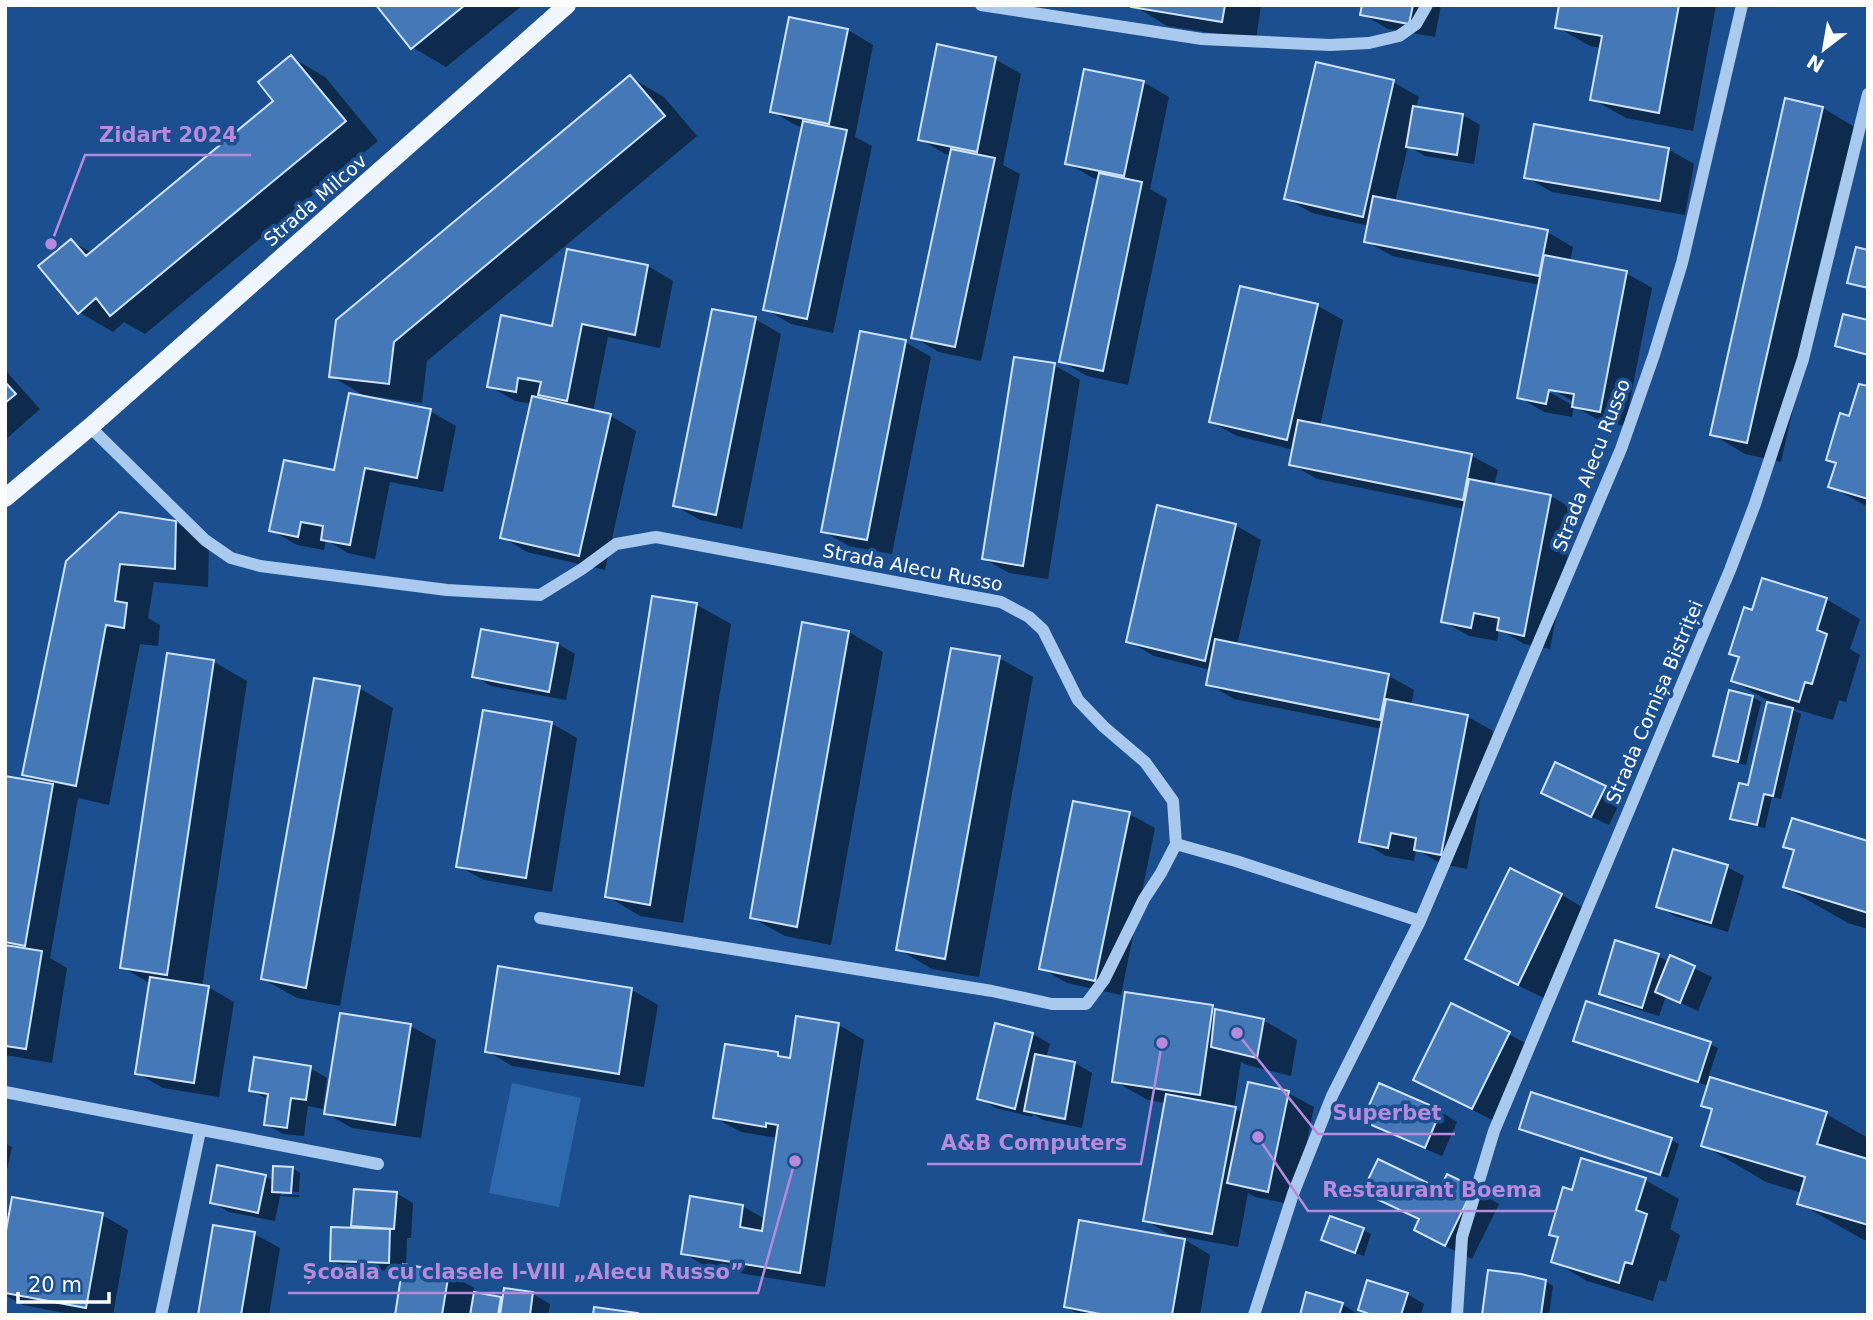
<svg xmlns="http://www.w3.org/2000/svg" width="1873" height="1320" font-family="'DejaVu Sans',sans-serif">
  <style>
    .green { fill: #2e69ad }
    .shadow { fill: #0007 }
    .building { fill: #4478b7; stroke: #cfe3fa; stroke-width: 2 }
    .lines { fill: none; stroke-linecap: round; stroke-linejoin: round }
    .minor { stroke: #a9c9ee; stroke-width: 12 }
    .major { stroke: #f0f6ff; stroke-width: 18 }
    .labels { text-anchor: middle; stroke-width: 7; stroke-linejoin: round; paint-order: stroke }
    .street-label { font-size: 19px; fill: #fff; stroke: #1b4f8f }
    .leader { fill: none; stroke: #b68bdc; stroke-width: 2.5 }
    .callout-dot { fill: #b68bdc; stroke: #1b4f8f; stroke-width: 2.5 }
    .callout-label { font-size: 21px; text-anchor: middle; font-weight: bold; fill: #b68bdc; stroke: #1b4f8f; stroke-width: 7; stroke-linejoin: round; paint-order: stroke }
  </style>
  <rect width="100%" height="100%" fill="#1b4f8f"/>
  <!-- green -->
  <path class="green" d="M512,1083L581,1098L559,1207L489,1193Z"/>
  <!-- shadow -->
  <path class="shadow" d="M378,5H523L446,67L412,47Z
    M1133,5H1261L1256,40L1167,26Z
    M1363,5H1441L1435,37L1388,29L1362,14Z
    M1561,5H1716L1693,131L1626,118L1592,99L1601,48L1590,46L1557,27Z
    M848,30L873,45L855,137L872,146L833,333L791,324L765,309L803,127L797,126L772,111Z
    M291,57L325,77L378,141L145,334L124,322L113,332L79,312L71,241L92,253L276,101Z
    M995,59L1021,74L1003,165L1020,174L981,361L939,352L913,337L951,155L945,154L920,139Z
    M630,77L664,97L697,136L427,361L422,403L377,397V400L430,411L456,426L443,492L390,482L375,559L348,553L326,540L324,550L297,545L271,530L335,472L368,398L331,376Z
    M1143,82L1169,97L1150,189L1167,199L1128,385L1087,376L1061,361L1099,179L1093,178L1067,163Z
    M1393,82L1419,97L1416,108L1463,115L1480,125L1474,164L1425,156L1408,146L1395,202L1547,232L1573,247L1570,262L1626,273L1652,288L1625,426L1600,421L1574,406V402L1542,384L1540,387L1574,406L1572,417L1544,412L1519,397L1540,285L1392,256L1366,241L1369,226L1312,213L1286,198Z
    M1823,108L1856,128L1781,462L1745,454L1712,434Z
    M1668,149L1694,164L1685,215L1552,192L1526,177Z
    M568,251L648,266L673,281L660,348L608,337L593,412L611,416L636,431L605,570L527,552L502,537L532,404L515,401L489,386L553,328Z
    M1242,288L1318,306L1343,320L1320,426L1472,456L1498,470L1494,486L1551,496L1576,511L1550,649L1524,644L1499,629L1497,641L1469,636L1443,621L1465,509L1317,479L1291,464L1294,450L1237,436L1211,422Z
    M755,319L781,334L742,529L700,520L674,505Z
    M905,342L931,357L892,554L849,546L823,531Z
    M1054,365L1080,380L1048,579L1009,573L983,558Z
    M5,370L40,409L5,440Z
    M1868,388V507L1830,486L1837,464L1828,459Z
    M175,522L209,542L208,587L154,582L148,618L160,625L158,646L140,644L109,805L78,798L50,958L67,968L52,1063L5,1055V777L39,783L24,774L68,562Z
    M1235,525L1261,540L1237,645L1389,676L1414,690L1411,705L1468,717L1493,731L1467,869L1441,864L1416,849L1414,861L1386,856L1361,841L1382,729L1234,699L1208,684L1211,670L1154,656L1128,641Z
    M654,598L697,605L731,624L683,923L640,916L607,896Z
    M1826,599L1860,619L1850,649L1860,655L1846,702L1839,700L1833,720L1792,708L1791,709L1801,714L1781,799L1772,797L1765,828L1740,823L1732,818L1749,787L1781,705L1767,700L1733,681L1740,659L1731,654L1753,612Z
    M804,624L849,632L883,652L831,945L785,936L751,917Z
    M558,644L575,654L566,700L491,686L474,676Z
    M999,658L1033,677L979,977L932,969L898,949Z
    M214,662L247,681L202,987H208L234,1002L219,1097L163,1088L137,1073L151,984L122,967Z
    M359,688L393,708L340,1006L297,998L263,979Z
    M1730,692L1753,697L1761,702L1746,765L1723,760L1715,755Z
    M551,723L577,738L552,892L484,880L458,866Z
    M1605,788L1622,798L1609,825L1560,802Z
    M1129,814L1155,828L1121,995L1067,983L1041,968Z
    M1868,843V929L1848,923L1785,887L1795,852L1786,846Z
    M1727,867L1744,876L1728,932L1675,916L1658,906Z
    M1511,871L1562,895L1587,910L1544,998L1493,973L1468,958Z
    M1658,956L1669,962L1671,957L1712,977L1698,1011L1666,996L1659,1016L1618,1003L1601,993Z
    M500,968L632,990L658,1005L644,1087L512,1066L487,1051Z
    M1452,1005L1535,1048L1498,1123L1441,1094L1415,1080Z
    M1212,1006L1223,1013L1263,1020L1297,1040L1291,1076L1247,1065L1241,1062L1234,1108L1243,1113L1288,1093L1314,1107L1294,1205L1255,1197L1248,1193L1238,1247L1179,1236L1210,1255L1200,1315H1080L1066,1307L1177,1239L1145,1220L1166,1103L1148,1100L1114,1081Z
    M839,1025L864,1040L825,1287L709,1268L683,1253L742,1206L765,1219L778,1138L741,1132L715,1118L778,1054L791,1060Z
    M410,1026L436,1040L421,1138L352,1128L326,1113Z
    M1033,1034L1050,1044L1046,1058L1075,1063L1092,1073L1082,1128L1043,1120L1033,1114L1032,1117L996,1108L979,1098Z
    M1583,1044H1710L1718,1048L1708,1078L1826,1114L1868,1138V1241L1862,1239L1799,1203L1802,1193L1766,1182L1703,1145L1713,1110L1703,1105L1709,1086Z
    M310,1068L327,1078L323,1109L308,1106L304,1136L283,1134L266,1124L269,1100L251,1090Z
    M1380,1085L1441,1112L1457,1122L1442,1156L1381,1130L1364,1120Z
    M1521,1129L1671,1140L1679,1144L1668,1178L1529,1133Z
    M5,1144L12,1147L5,1179Z
    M292,1168L300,1173L299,1192L281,1191V1195H299V1197L280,1196L275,1221L229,1212L212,1202L265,1176L274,1181Z
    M1645,1180L1679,1199L1670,1229L1680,1235L1666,1282L1659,1280L1653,1301L1587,1281L1553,1261L1559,1239L1551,1234L1573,1192Z
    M1473,1189L1499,1204L1472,1259L1441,1244L1420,1221L1364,1191H1440Z
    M396,1193L413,1203L411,1238H407L406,1266L448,1273L474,1288L473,1294L504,1301L533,1294L550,1304L548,1315H397L404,1271L348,1270L331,1260L360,1230L353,1225Z
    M102,1215L128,1230L113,1315H75L23,1305L5,1295V1246Z
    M1363,1230L1371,1234L1364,1256L1323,1240Z
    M254,1234L280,1248L269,1315H200Z
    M1545,1281L1553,1286L1549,1315H1483Z
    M1407,1294L1424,1304L1421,1315H1369L1360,1310Z
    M1342,1304L1359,1315H1302Z"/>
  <!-- building -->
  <path class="building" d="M376,5H465L411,49Z
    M1131,5H1225L1222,22L1131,7Z
    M1362,5H1413L1409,24L1360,15Z
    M1559,5H1679L1659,113L1590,100L1602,36L1555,28Z
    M789,17L848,29L829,124L770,112Z
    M937,44L996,57L977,152L918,140Z
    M291,55L346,121L110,316L96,298L78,314L38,266L71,239L86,256L273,101L258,82Z
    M1316,62L1394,80L1363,217L1284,199Z
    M1084,69L1144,81L1124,176L1065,164Z
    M630,75L665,116L394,342L389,384L329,377L336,320Z
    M1785,98L1823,107L1747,443L1710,435Z
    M1413,106L1463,114L1457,155L1406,147Z
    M803,121L847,130L807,319L763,310Z
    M1534,124L1669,148L1660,201L1524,178Z
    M951,149L995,158L955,347L911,338Z
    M1099,173L1142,182L1103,371L1059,362Z
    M1373,196L1548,230L1539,276L1364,242Z
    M1856,247L1868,250V288L1847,283Z
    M567,249L648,265L635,335L582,324L567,401L538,395L541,382L518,378L516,392L487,387L501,315L552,326Z
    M1544,255L1627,271L1600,412L1572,407L1574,394L1549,390L1546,404L1517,398Z
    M1240,286L1318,304L1287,440L1209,422Z
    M712,309L756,317L716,515L673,506Z
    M1843,314L1868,320V355L1835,346Z
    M860,331L906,340L867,540L821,532Z
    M1014,357L1055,363L1023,566L982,559Z
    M5,382L16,394L5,403Z
    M1859,384L1868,386V499L1828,487L1836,463L1826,460L1840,413L1849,416Z
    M349,393L431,409L417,478L365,468L350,545L321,540L323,526L301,522L298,537L269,531L284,460L334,470Z
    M532,396L611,414L579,556L500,538Z
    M1298,420L1472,454L1463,500L1289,465Z
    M1469,479L1551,495L1524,636L1497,630L1499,618L1474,613L1471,628L1441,622Z
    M1157,505L1236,524L1205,661L1126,642Z
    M119,512L176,521L175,569L120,564L115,601L127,603L124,628L106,625L76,786L22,775L66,561Z
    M1762,578L1827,598L1817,630L1827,634L1812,684L1805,682L1799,702L1731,681L1739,657L1729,654L1744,607L1752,610Z
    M652,596L697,603L650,905L605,897Z
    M802,622L849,631L797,927L750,918Z
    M481,629L558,643L549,692L472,677Z
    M1215,639L1389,674L1380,720L1206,685Z
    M951,648L1000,656L945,959L896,950Z
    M167,653L214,660L167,975L120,968Z
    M314,678L360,686L306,988L261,979Z
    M1729,690L1753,696L1738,762L1713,756Z
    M1386,699L1468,715L1441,855L1414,850L1416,838L1391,833L1388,848L1359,842Z
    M1767,702L1793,708L1773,796L1764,794L1757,825L1730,819L1739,783L1748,785Z
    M483,710L552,722L526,878L456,867Z
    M1555,762L1606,786L1591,817L1541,793Z
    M5,776L53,784L25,946L5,942Z
    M1073,801L1130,812L1095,981L1039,969Z
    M1792,818L1868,841V913L1783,887L1794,850L1783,847Z
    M1673,849L1728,865L1711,923L1656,907Z
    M1510,868L1562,894L1518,985L1465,959Z
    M1615,940L1659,954L1642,1008L1599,994Z
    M5,945L42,951L26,1049L5,1046Z
    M1670,955L1695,966L1680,1003L1655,992Z
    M498,966L632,988L619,1074L485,1052Z
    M150,977L209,986L194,1083L135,1074Z
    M1125,992L1213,1005L1200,1095L1112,1082Z
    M1586,1001L1711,1042L1698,1082L1573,1041Z
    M1451,1003L1510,1032L1472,1109L1413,1080Z
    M1215,1009L1264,1019L1257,1058L1211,1047Z
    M340,1013L411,1024L395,1125L324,1114Z
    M796,1016L839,1023L800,1273L681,1254L690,1196L743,1205L740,1227L762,1231L778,1125L766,1123V1127L713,1118L725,1044L778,1052V1056L790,1058Z
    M995,1023L1033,1033L1015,1109L977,1099Z
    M1035,1054L1075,1062L1065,1119L1024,1111Z
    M254,1057L311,1066L306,1100L291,1098L287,1128L264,1125L268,1094L249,1091Z
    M1710,1077L1827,1112L1817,1144L1868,1159V1225L1797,1204L1805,1177L1701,1146L1712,1109L1701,1106Z
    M1248,1082L1289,1091L1268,1192L1227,1183Z
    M1379,1083L1441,1110L1425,1148L1362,1121Z
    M1531,1092L1672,1138L1660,1175L1519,1129Z
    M1166,1094L1236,1107L1212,1234L1143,1221Z
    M1581,1158L1646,1178L1636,1210L1647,1214L1632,1264L1625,1262L1619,1283L1551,1262L1558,1237L1549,1235L1563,1187L1572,1190Z
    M1378,1159L1440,1189L1447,1174L1474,1187L1445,1246L1414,1230L1419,1219L1362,1192Z
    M217,1165L266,1175L258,1213L210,1203Z
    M273,1166L293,1167L291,1193L272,1192Z
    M354,1189L397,1192L394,1229L351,1226Z
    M12,1197L103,1213L86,1308L5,1293V1236Z
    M1330,1216L1364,1228L1355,1253L1321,1240Z
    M1079,1220L1185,1239L1172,1315H1105L1064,1307Z
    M213,1225L255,1232L241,1315H198Z
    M331,1227L390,1229L389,1263L330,1261Z
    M403,1264L449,1272L442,1315H395Z
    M1488,1270L1521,1274L1546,1280L1541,1315H1482Z
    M1367,1280L1408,1293L1401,1315H1372L1358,1310Z
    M504,1288L533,1292L530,1315H500Z
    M474,1292L501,1297L498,1315H470Z
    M1306,1292L1343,1303L1339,1315H1300Z
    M594,1307L638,1313V1315H593Z"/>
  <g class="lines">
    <!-- minor -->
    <path class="minor" d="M981,5L1202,39L1330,45L1369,43L1399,36L1416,24L1427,5
      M90,427L205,540L231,558L260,566L447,590L540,595L582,569L616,544L656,537L1001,602L1029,617L1043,630L1078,700L1104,727L1145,762L1173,801L1176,844L1236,861L1420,921
      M540,918L992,991L1052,1004H1086L1104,980L1144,899L1161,873L1176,844
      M5,1092L378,1164
      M161,1315L200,1131
      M1254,1315L1293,1194L1332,1096L1420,921L1621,449L1654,355L1682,263L1742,5
      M1457,1315L1462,1237L1494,1131L1730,570L1755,504L1803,359L1868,94"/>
    <!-- major -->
    <path class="major" d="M5,498L90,427L567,5"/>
  </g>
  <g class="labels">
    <!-- street labels -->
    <g class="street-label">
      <text transform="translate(315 200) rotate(-41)" y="7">Strada Milcov</text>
      <text transform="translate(1591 465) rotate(-69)" y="7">Strada Alecu Russo</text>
      <text transform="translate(913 567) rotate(11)" y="7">Strada Alecu Russo</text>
      <text transform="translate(1654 702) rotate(-67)" y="7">Strada Cornișa Bistriței</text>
    </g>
  </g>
  <!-- callouts -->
  <path class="leader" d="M51 244L85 155H251M1237 1033L1318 1134H1455M1162 1043L1141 1164H927M1258 1137L1308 1211H1556M795 1161L758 1293H288"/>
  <g class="callout-dot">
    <circle cx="51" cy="244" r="7"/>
    <circle cx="1237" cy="1033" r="7"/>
    <circle cx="1162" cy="1043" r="7"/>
    <circle cx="1258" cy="1137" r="7"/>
    <circle cx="795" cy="1161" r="7"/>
  </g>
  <g class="callout-label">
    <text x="168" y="142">Zidart 2024</text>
    <text x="1387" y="1120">Superbet</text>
    <text x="1034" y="1150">A&amp;B Computers</text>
    <text x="1432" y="1197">Restaurant Boema</text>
    <text x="523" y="1279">Școala cu clasele I-VIII „Alecu Russo”</text>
  </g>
  <!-- border -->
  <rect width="1873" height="1320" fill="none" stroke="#ffffff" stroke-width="14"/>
  <!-- north arrow -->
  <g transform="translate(1824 49) rotate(211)" stroke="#1b4f8f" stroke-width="5" paint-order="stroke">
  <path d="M0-5L12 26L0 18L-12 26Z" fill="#ffffff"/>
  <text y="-10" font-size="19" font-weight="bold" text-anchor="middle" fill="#ffffff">N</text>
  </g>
  <!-- scale -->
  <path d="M18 1292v10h91v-10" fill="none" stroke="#ffffff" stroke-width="3.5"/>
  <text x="28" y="1292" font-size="21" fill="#ffffff" stroke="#1b4f8f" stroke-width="5" paint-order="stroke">20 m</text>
</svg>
